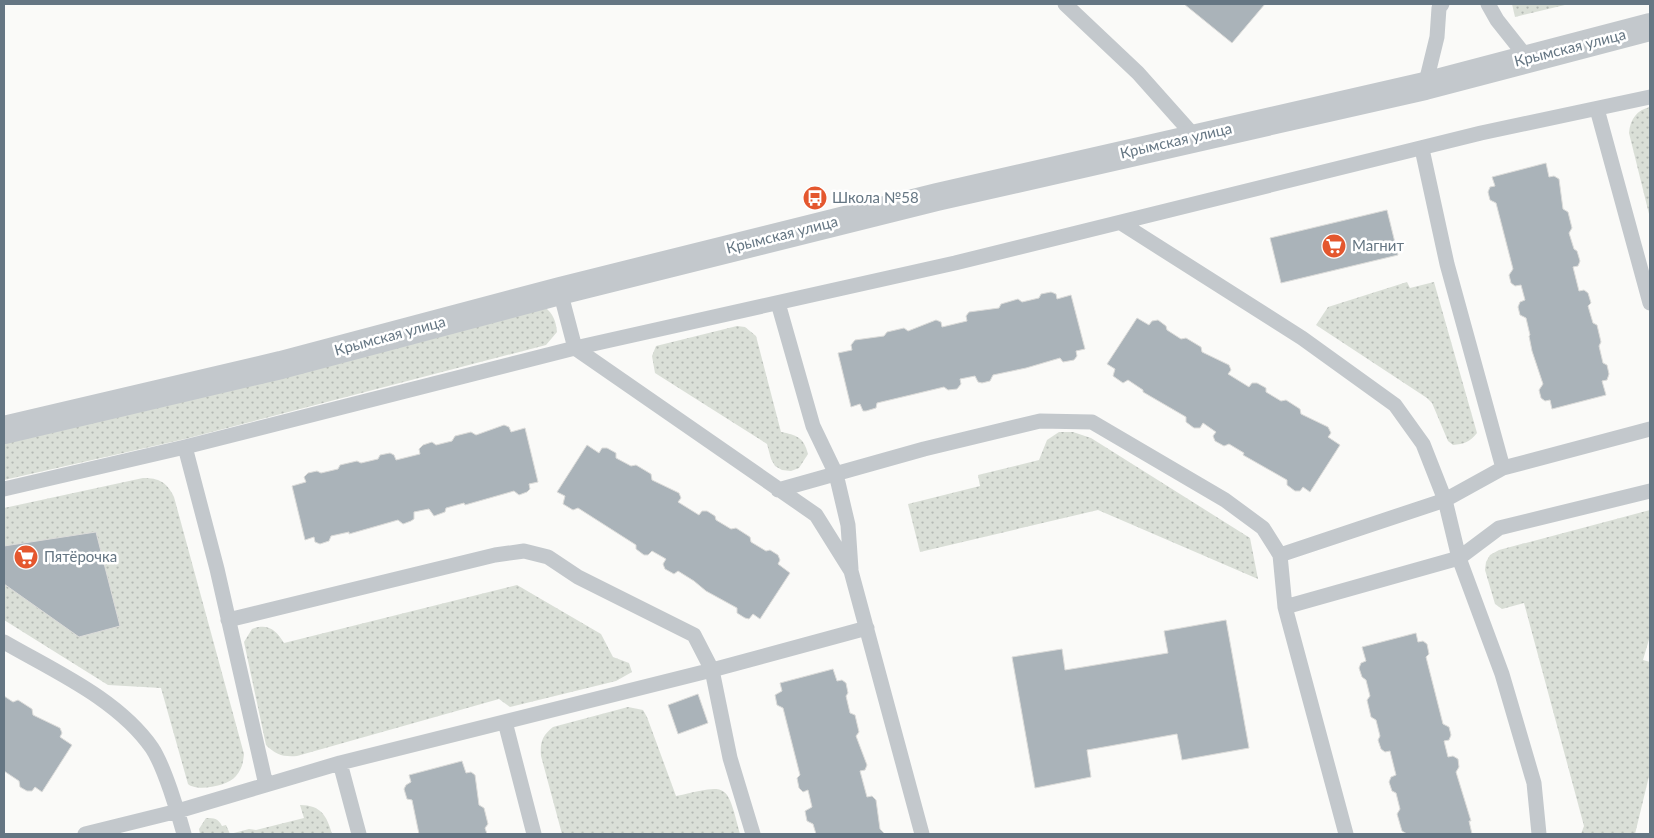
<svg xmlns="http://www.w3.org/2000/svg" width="1654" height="838" font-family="Lato,sans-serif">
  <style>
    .grass { fill: url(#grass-dots) }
    .building { fill: #aab3b9; stroke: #dcdcda }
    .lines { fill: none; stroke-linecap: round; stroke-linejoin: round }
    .service { stroke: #c3c8cc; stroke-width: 15 }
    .tertiary { stroke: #c3c8cc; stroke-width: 28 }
    .labels { text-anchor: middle; stroke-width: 5; stroke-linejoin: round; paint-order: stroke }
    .street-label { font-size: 15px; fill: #657683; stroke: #fff }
    .poi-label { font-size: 15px; fill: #657683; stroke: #fff; text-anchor: start }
  </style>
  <defs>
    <pattern id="grass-dots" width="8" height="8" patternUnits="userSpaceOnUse" patternTransform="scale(1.25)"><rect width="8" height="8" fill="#dadfd7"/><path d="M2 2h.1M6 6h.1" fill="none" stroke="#b4b9b4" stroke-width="1.8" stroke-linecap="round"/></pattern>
  </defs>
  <rect width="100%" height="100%" fill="#fafaf8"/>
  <!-- grass -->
  <path class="grass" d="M1512,4H1569L1515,17Z
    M1650,107V218L1629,133C1630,119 1637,110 1650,107Z
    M1407,282L1410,288L1434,282L1477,433C1470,442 1464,444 1453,445L1448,441L1432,403L1427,398L1316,325L1328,307Z
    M545,307C553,314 556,321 557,332L546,345L185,439L4,480V437Z
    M737,326L745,327L756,336L781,432C796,435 804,437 808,454L799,468L791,471L782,470L775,466L771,459L767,444L655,373L652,356L656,346Z
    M1059,432H1073L1091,438L1250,538L1258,579L1098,510L920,552L908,504L980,486L978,475L1039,460L1047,440Z
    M143,478C159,478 167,482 174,497L244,754C243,763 242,769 236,776C228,786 197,792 188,784L161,688L108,685L4,620V508Z
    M1650,510V636L1643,660L1650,662V772L1635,834H1581L1584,826L1524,603L1502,609L1495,604L1485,570L1486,562L1490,555L1499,550Z
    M517,585L601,634L613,657L629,663L632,672L616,681L510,707L499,699L297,756C283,757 276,755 266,745L244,642L252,629C268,623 276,630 284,643Z
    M628,707L643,710L647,717L676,796C728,785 726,780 740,834H562L541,756C540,742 542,736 553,727Z
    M300,805C321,805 327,816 332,834H200L199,829L206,818C214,818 218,818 222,826L226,825L230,834L249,829L256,830L304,818Z"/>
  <!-- building -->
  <path class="building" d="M1184,4H1265L1232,43Z
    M1546,163L1549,177L1554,176L1559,179L1563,209L1568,212L1572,228L1569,233L1574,249L1577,251L1580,261L1578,266L1573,267L1579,291L1584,290L1588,293L1591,303L1588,306L1593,323L1597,325L1601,342L1599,346L1603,363L1607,365L1609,374L1607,380L1602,381L1606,395L1552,409L1550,400L1545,401L1541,398L1539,390L1543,384L1532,351L1529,336L1530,335L1526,318L1520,315L1518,307L1520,302L1525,300L1521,285L1515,286L1511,283L1509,275L1513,269L1496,203L1490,200L1488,192L1490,187L1495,186L1492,177Z
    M1387,210L1398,255L1281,283L1270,238Z
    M1051,292L1056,294L1057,299L1071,295L1085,349L1076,351L1077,356L1074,360L1063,362L1060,358L1026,368L993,375L990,381L982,383L978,382L975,376L960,379L961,384L957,389L948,390L944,387L877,403L876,408L866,411H863L860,404L851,407L838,353L852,350L851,345L855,340L884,336L887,332L904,328L908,331L936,320L941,322L942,327L967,321L966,316L969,312L999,308L1001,304L1018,299L1022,302L1039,298L1041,294Z
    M1137,318L1149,325L1152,321L1158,320L1166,326L1167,330L1181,339L1186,338L1201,347L1202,352L1229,365L1231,370L1228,374L1249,387L1252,383H1257L1266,388V392L1281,401L1286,400L1300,409L1301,414L1328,427L1331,433L1328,437L1340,445L1310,492L1303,487L1300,491H1295L1287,485V480L1243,455L1244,453L1229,444L1224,446L1215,441L1213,436L1216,432L1203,423L1200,428H1194L1186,422V417L1143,392V390L1128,380L1123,383L1113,376L1115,369L1107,364Z
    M504,425L509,427L511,432L525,428L538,482L529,484L530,489L527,492L519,495L514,491L465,505L464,503L446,508L445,512L434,516L429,509L414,512V519L411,521L403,524L398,520L349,534V532L331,536L329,541L320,544L315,542L314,537L305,540L292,486L306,482L304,477L308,473L317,471L321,473L338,469L340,465L357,461L361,463L378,459L380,455L390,453L394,455L396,460L420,454L419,449L423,445L432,442L436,445L452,441L455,436L471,432L476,435Z
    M587,445L599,453L602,448H607L616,453V458L631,466L636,465L651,474L652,480L679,493L681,498L678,502L699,515L702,511H707L715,516L716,520L731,529L736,528L750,537L751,542L766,551L770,550L778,555L780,560L778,564L790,573L760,619L753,614L749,619L745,618L737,613V608L706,591L694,581L678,571L674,574L665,569L663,564L666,559L652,551L648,555H644L636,549V545L578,508L573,510L563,504L565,496L557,492Z
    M96,532L120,626L79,637L4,584V546Z
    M1226,620L1249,748L1182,760L1177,734L1087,750L1091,777L1035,788L1012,657L1062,649L1065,670L1168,653L1164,631Z
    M1416,633L1418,642L1423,641L1427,644L1429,654L1426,657L1443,724L1449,727L1451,735L1449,740L1444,741L1448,757L1453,756L1458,759L1459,767L1456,772L1471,821H1469L1472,834H1407L1402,831L1397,814L1400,809L1396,793L1392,791L1389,782L1391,777L1396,775L1390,751L1385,752L1381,749L1378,740L1380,736L1376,720L1371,717L1367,700L1370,696L1366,680L1362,677L1359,668L1361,663L1366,661L1362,647Z
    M833,669L837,681L842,680L846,683L848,693L846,696L850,713L855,715L859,732L856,736L867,765L865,770L860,771L867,797L872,796L876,800L880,829L885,834H816L813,824L807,821L805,811L812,807L808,790L803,792L799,788L797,778L800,775L783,708L777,705L775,695L782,691L780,683Z
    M698,694L708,723L678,734L668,705Z
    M4,696L13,702L18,700L32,709L33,715L60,728L62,733L60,737L72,745L42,792L35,787L32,791H27L20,787L19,781L4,771Z
    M462,761L466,773L471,772L475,775L479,805L484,808L488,824L485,828L487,834H419L412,800L407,799L404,789L406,785L411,782L409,775Z"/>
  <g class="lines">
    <!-- service -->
    <path class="service" d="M1065,4L1138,73L1195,137
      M1488,4L1497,20L1528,59
      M1425,86L1437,37L1439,8L1442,4
      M1597,109L1650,303
      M1422,149L1447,264L1503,468
      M1121,223L1302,338L1395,405L1423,444L1445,500L1459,558L1502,674L1534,783L1539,834
      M560,291L575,348L816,515L851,571L922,834
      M778,303L813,426L836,474L848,525L851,569
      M185,447L217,569L266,785
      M4,489L185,447L575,348L955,263L1481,133L1650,97
      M778,490L924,449L1040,421L1092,422L1225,500L1263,528L1280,555L1285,607L1346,834
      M1280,555L1445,500L1503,468L1650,429
      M1285,607L1459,558L1499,528L1650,491
      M228,620L495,555L524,551L548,557L578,577L694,635L712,670L730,758L753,834
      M4,642C54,671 118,699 152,748C164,766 178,812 184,834
      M505,722L534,834
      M340,763L359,834
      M85,834L178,811L340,763L712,670L867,628"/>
    <!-- tertiary -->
    <path class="tertiary" d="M4,430L281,365L560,291L937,197L1425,86L1650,27"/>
  </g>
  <!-- icons -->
  <defs>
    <symbol id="bus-disc" viewBox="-11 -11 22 22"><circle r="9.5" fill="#e4572e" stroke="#fff"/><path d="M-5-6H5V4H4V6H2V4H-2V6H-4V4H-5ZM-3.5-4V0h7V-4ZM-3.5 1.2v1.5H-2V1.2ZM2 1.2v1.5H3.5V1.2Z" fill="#fff"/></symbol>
    <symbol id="supermarket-disc" viewBox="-11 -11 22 22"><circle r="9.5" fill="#e4572e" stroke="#fff"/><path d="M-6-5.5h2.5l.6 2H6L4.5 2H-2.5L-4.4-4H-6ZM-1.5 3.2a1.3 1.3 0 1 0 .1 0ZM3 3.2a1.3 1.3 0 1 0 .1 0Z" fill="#fff"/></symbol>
  </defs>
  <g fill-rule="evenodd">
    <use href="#bus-disc" x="801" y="184" width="28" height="28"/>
    <use href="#supermarket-disc" x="1320" y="232" width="28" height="28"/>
    <use href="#supermarket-disc" x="12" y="543" width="28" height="28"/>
  </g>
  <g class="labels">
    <!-- street labels -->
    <g class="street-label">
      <text transform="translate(1570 48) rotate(-14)" y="5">Крымская улица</text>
      <text transform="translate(1176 141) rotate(-13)" y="5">Крымская улица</text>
      <text transform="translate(782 235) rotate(-14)" y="5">Крымская улица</text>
      <text transform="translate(390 336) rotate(-15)" y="5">Крымская улица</text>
    </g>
    <!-- poi labels -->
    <g class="poi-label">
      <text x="832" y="203">Школа №58</text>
      <text x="1352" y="251">Магнит</text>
      <text x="44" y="562">Пятёрочка</text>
    </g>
  </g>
  <!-- border -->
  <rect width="1654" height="838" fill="none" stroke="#657683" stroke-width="10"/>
</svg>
